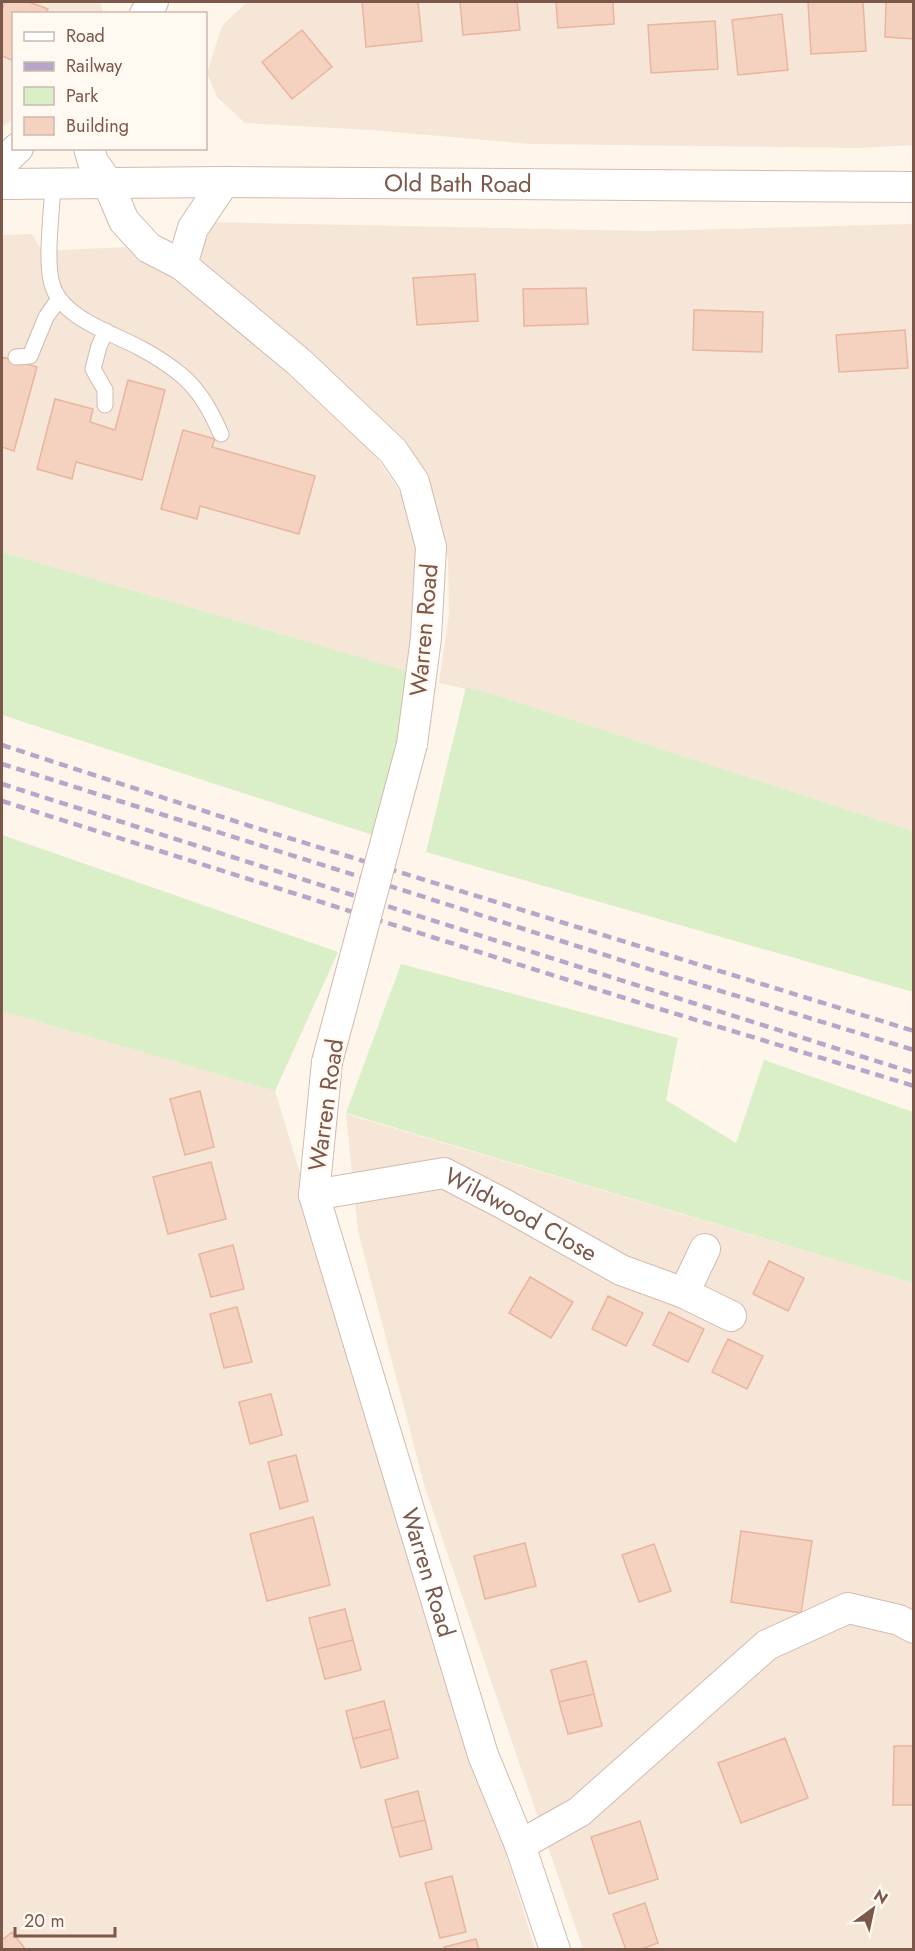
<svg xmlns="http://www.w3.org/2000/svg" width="915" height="1951" font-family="Jost,sans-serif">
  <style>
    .residential { fill: #f6e6d8 }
    .green { fill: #daeec7 }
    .building { fill: #f5d1c0; stroke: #e9b59f; stroke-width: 1.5 }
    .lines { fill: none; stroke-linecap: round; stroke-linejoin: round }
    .service-casing { stroke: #d2bbae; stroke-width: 17 }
    .minor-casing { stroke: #d2bbae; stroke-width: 32 }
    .service { stroke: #fff; stroke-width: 15 }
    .minor { stroke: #fff; stroke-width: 30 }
    .rail { stroke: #b7a6ca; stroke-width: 4.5; stroke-dasharray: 9 6; stroke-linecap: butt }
    .minor-bridge-casing { stroke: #d2bbae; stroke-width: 32; stroke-linecap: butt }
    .minor-bridge { stroke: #fff; stroke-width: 30 }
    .labels { text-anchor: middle; stroke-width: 5; stroke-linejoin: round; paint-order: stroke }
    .street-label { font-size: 24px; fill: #7c584b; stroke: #fff9f2 }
  </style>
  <rect width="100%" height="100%" fill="#fef5eb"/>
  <!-- residential -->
  <path class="residential" d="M2,2H100L103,13L14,14L13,119L2,127Z
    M247,2H913V145L861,148L532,144L370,130L245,123L217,97L207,73L222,26Z
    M202,222L648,231L913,224V831L505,698L439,683L449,614L448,559L435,502L203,265L198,247Z
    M32,234L42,251L126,247L176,274L366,442L399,490L413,524L419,548L414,673L2,552V235Z
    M2,1011L275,1091L535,1949H2Z
    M346,1114L913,1283V1949H583L425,1488L358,1231Z"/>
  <!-- green -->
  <path class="green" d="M2,552L414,673L373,835L2,715Z
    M466,687L505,698L913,831V992L426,852Z
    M2,835L338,952L275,1091L2,1011Z
    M401,964L678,1038L666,1100L736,1143L764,1060L913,1112V1283L346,1113Z"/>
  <!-- building -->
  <path class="building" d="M5,2H29L48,9L46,14H14V61L2,56V10Z
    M362,2H418L422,41L366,47Z
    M460,2H517L520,30L463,35Z
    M556,2H613L614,24L558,28Z
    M808,2H863L866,51L811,54Z
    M886,2H914V39L885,37Z
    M782,14L788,70L738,75L732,20Z
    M715,21L718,69L651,73L648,25Z
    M302,30L332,67L292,99L262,62Z
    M475,274L478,321L417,325L413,278Z
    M586,288L588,324L524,326L523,289Z
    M694,310L763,312L762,352L693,350Z
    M905,330L908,368L839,372L836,335Z
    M2,357L37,367L14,451L2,447Z
    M128,380L165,390L142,480L76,462L72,479L37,469L55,399L93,409L90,422L115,430Z
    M183,430L215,439L212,447L315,476L299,534L200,506L197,519L161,509Z
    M200,1091L214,1147L185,1155L170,1099Z
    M211,1162L226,1219L168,1234L153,1177Z
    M233,1245L244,1289L211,1297L199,1254Z
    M769,1261L804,1278L788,1311L753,1294Z
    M530,1277L573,1302L551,1338L509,1313Z
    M608,1296L643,1313L626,1346L592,1329Z
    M237,1307L252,1362L224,1368L210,1314Z
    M669,1312L704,1329L688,1362L653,1345Z
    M728,1339L763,1356L747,1389L712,1372Z
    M271,1394L282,1435L250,1444L239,1402Z
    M296,1455L308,1501L280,1509L268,1462Z
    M313,1517L330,1585L267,1601L250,1534Z
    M741,1531L812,1541L801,1613L731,1602Z
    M525,1543L536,1586L485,1599L474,1556Z
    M654,1544L671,1591L639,1602L622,1555Z
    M345,1609L353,1640L317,1649L309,1618Z
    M353,1640L361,1670L325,1679L317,1649Z
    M586,1661L594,1694L559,1702L551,1670Z
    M594,1694L602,1726L568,1734L559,1702Z
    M384,1701L391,1729L353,1739L346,1711Z
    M391,1729L398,1758L361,1768L353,1739Z
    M785,1738L808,1798L741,1823L718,1763Z
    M894,1746H914V1805H893Z
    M418,1791L425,1820L392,1828L385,1800Z
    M425,1820L432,1849L400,1857L392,1828Z
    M640,1821L658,1879L609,1894L591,1837Z
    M452,1876L466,1932L440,1938L425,1883Z
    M645,1903L658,1943L639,1950H626L613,1914Z
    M12,1932L26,1950H2V1940Z
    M476,1939L479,1950H445L444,1947Z"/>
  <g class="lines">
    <defs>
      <path id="service" d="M53,184C52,210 45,261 52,284C61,318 113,333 142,349C155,356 169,365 180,374C200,390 211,412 221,434
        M16,357L30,356L46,317L58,300
        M105,405V390L93,369L99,346L106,331"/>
      <g id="minor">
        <path d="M145,14L153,2"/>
        <path d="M89,148L93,162L108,183L124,221L149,248L182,265L299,362L393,451L414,482L431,547L426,638L412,744"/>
        <path d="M2,163L18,148"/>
        <path id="s1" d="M2,184L224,182L914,187"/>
        <path d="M182,265L193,228L224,182"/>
        <path id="s2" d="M327,1062L314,1195L483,1755L520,1845L555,1950"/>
        <path id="s3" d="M314,1195L444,1173L502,1203L621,1270L684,1293L731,1316"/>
        <path d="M684,1293L705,1249"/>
        <path d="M520,1845L579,1812L767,1645L848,1608L899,1620L914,1628"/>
      </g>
    </defs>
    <!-- service casing -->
    <use href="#service" class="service-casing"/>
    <!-- minor casing -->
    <use href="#minor" class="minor-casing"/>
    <!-- service -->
    <use href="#service" class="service"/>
    <!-- minor -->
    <use href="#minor" class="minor"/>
    <!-- rail -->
    <path class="rail" d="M2,745L250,826L914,1031
      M2,764L399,889L655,971L914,1050
      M2,784L914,1073
      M2,801L650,1006L914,1086"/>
    <defs>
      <path id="minor-bridge" d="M327,1062L412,744"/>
    </defs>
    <!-- minor-bridge casing -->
    <use href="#minor-bridge" class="minor-bridge-casing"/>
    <!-- minor-bridge -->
    <use href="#minor-bridge" class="minor-bridge"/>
  </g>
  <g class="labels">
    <!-- street labels -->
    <g class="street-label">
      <text dy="8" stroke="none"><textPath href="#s1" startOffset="456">Old Bath Road</textPath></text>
      <text transform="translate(424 630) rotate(-85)" y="8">Warren Road</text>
      <text transform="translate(326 1105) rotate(-82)" y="8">Warren Road</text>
      <text dy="8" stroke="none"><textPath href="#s3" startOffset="219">Wildwood Close</textPath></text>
      <text dy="8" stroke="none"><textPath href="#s2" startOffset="528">Warren Road</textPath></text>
    </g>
  </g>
  <!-- border -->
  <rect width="915" height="1951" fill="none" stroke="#7c584b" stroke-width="6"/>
  <!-- legend -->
  <rect x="12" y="12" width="195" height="138" fill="#fff9f2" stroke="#cbb9af" stroke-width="1.5"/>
  <rect x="24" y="32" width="30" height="9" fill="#ffffff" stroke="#cbb9af" stroke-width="1.5"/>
  <text x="66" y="42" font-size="18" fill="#7c584b">Road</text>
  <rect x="24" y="62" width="30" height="9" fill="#b7a6ca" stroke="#cbb9af" stroke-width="1.5"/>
  <text x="66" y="72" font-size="18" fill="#7c584b">Railway</text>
  <rect x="24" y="87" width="30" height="18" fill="#daeec7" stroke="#cbb9af" stroke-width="1.5"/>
  <text x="66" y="102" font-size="18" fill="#7c584b">Park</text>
  <rect x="24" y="117" width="30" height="18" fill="#f5d1c0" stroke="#cbb9af" stroke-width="1.5"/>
  <text x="66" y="132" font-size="18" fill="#7c584b">Building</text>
  <!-- north arrow -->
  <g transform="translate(873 1909) rotate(33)" stroke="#fff9f2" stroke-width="4.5" paint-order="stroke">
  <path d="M0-4.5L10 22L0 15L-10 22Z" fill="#7c584b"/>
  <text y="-9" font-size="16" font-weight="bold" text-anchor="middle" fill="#7c584b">N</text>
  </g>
  <!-- scale -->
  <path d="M15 1927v9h100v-9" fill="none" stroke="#7c584b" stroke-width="3"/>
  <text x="24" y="1927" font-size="18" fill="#7c584b" stroke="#fff9f2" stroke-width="4.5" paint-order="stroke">20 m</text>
</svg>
